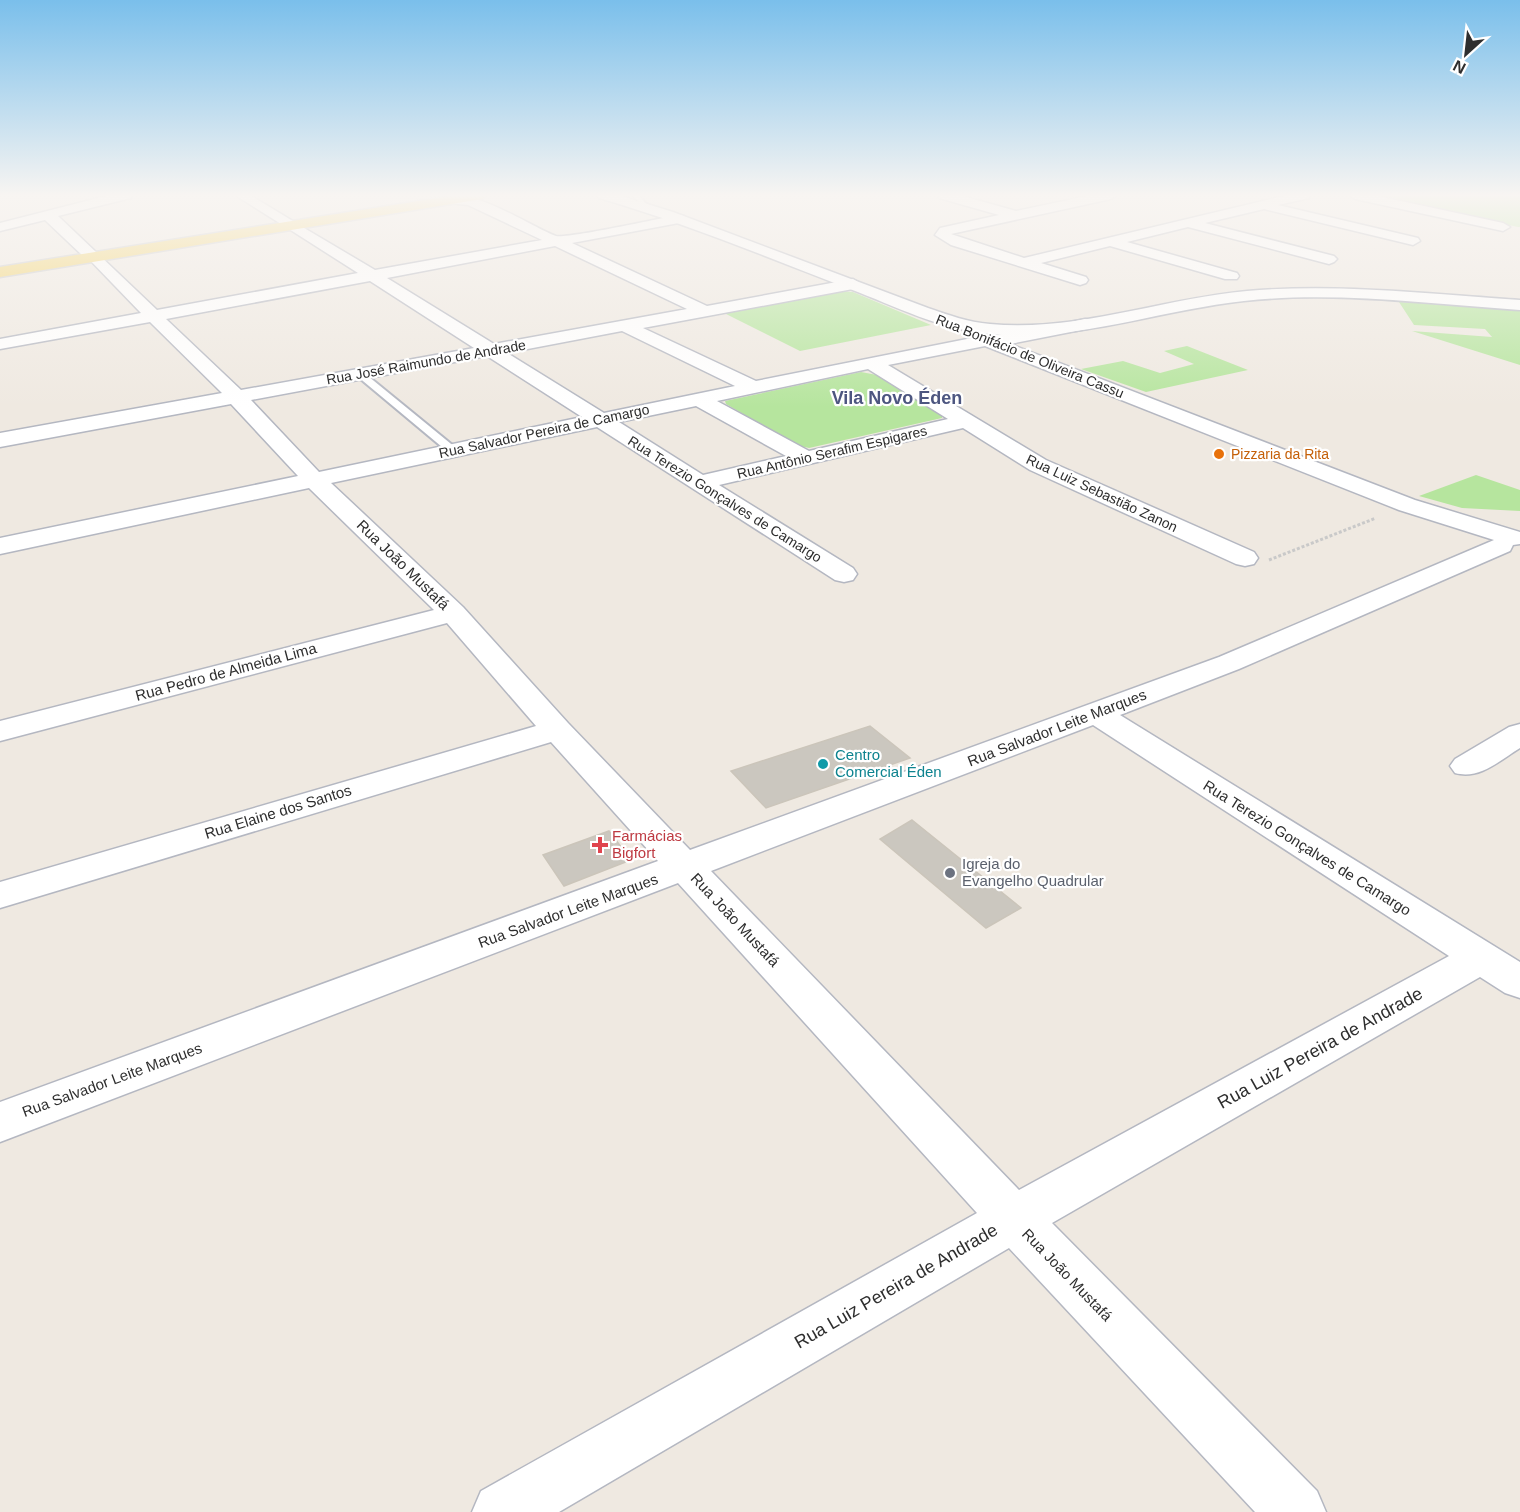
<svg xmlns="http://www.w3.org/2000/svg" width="1520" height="1512" font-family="Arial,sans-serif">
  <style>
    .green { fill: #b6e59e }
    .building { fill: #cbc7bf; stroke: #cbc5ba; stroke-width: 1.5 }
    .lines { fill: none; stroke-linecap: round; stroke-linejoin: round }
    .lane-casing { stroke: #b4b7c1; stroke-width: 4 }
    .street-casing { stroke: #b4b7c1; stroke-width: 3 }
    .secondary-casing { stroke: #b4b7c1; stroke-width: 3 }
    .primary-casing { stroke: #c9c9c9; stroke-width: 3 }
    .path { stroke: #c9c9c9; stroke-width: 3; stroke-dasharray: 3 2; stroke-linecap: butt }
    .lane { fill: #fff; fill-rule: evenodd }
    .street { fill: #fff; fill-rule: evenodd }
    .secondary { fill: #fff; fill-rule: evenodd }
    .primary { fill: #f2d163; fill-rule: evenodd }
    .food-dot { fill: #e8710a; stroke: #fff; stroke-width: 2 }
    .culture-dot { fill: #0f9aa8; stroke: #fff; stroke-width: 2 }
    .health-dot { fill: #e0444e; stroke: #fff; stroke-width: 2 }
    .worship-dot { fill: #6b7280; stroke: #fff; stroke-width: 2 }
    .labels { text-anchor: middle; stroke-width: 4.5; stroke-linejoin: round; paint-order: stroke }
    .far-street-label { font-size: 14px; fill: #2e2e2e; stroke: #fff }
    .far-food-label { font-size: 14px; fill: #c56008; stroke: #fff; text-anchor: start }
    .street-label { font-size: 15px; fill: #2e2e2e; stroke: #fff }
    .culture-label { font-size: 15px; fill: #0d838f; stroke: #fff; text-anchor: start }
    .health-label { font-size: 15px; fill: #be3a42; stroke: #fff; text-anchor: start }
    .worship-label { font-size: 15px; fill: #5b616d; stroke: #fff; text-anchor: start }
    .far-district-label { font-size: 18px; font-weight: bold; fill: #4d5680; stroke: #fff }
    .near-street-label { font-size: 18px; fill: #2e2e2e; stroke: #fff }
  </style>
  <rect width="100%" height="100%" fill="#efe9e1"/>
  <!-- green -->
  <path class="green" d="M1365,195H1520V227H1518Z
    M839,291L853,292L931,325L800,351L722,312Z
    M1399,302L1505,307L1520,311V365L1412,331L1492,337L1485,329L1414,325Z
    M1187,346L1248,370L1146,392L1081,369L1123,361L1160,373L1194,364L1164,351Z
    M861,372L877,375L942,416V418L809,448L796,445L726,404L725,401Z
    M1476,475L1520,490V511L1462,508L1419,496Z"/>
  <!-- building -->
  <path class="building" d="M870,726L910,758L766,808L731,771Z
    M912,820L1021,908L986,928L880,839Z
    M609,831L631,860L564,886L543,855Z"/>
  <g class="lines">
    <defs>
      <path id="lane" d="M633,195H639L645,203L660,211L655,212L641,205Z
        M357,372H363L456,448V452H448L357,376Z"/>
      <path id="street" d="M110,195H132L131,198L58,216L157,310L358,273L289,229L287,226L294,222L375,270L542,240L468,205L448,203L446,200C465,182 535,229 556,236C567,239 661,218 679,215L684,216L686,219L684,222L572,243L707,306L853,279L861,284L853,289L643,328L756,381L977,337L1029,331L1085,319L1091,320L1094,324L1091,328L1010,344L1415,500L1520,532V544L1513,545L1510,551L1239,669L1120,715L1520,962V998L1505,993L1480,977L1052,1223L1317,1491L1326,1512H1255L1009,1248L559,1512H472L481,1491L977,1213L678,883L0,1142V1102L658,861L551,742L0,908V882L536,726L447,623L0,741V721L434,610L309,488L0,554V538L298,476L231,404L0,447V433L222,393L150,322L0,349V339L141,313L86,256L82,255L45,220L0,231V223ZM555,246L687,309L494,344L387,278ZM370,281L474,348L241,390L166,319ZM622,331L735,386L604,413L507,353ZM985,346L1399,510L1494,540L1219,657L690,850L568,723L463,607L331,483L597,427L835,580L844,582L853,580L857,574L853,568L719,485L963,428L1030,470L1236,564L1245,566L1254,564L1258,558L1254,552L1046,460L888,365ZM487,356L582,417L319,472L251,400ZM868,369L948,419L809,451L717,401ZM696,406L786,456L703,475L619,422ZM1093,725L1449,956L1019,1190L711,871Z
        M938,195H959L1016,211L1092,195H1117L1111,199L951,234L1024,258L1288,195H1310L1309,198L1278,205L1418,238L1420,241L1413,245L1264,209L1205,223L1334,256L1337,259L1334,262L1329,264L1188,227L1127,242L1237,273L1239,276L1237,279H1225L1110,246L1041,263L1086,277L1088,280L1086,283L1080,285L951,245L935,235L940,228L999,215L939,198Z
        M1349,195H1373L1503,223L1510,227L1503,231L1355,199Z
        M1520,724V748C1500,760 1480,780 1455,773L1450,766L1455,759L1509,727Z"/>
      <path id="secondary" d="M235,195H250L301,226L294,230L289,229Z
        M598,195H618L673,212L928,308C948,315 968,322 990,324C1077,332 1160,299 1247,291C1338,283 1429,294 1520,300V310C1429,304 1335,291 1244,301C1159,310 1077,342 990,334C941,330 895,306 850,289C767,257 685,223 599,198Z"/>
      <path id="primary" d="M457,195H488L482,199L0,277V267Z"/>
    </defs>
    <!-- lane casing -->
    <use href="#lane" class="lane-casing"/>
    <!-- street casing -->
    <use href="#street" class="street-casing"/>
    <!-- secondary casing -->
    <use href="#secondary" class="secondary-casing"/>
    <!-- primary casing -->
    <use href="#primary" class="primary-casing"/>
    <!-- path -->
    <path class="path" d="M1269,560L1376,518"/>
    <!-- lane -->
    <use href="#lane" class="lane"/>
    <!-- street -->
    <use href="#street" class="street"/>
    <!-- secondary -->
    <use href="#secondary" class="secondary"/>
    <!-- primary -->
    <use href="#primary" class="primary"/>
  </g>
  <!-- sky -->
  <linearGradient id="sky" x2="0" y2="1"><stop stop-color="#7abfeb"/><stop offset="0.48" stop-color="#f8f5f2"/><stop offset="1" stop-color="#f8f5f2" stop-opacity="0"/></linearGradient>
  <rect width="1520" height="407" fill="url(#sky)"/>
  <!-- markers -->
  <circle class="food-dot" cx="1219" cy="454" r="6"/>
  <circle class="culture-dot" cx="823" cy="764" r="6"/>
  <path class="health-dot" d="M597 836h6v6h6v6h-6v6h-6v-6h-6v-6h6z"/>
  <circle class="worship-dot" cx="950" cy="873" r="6"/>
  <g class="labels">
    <!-- far-street labels -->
    <g class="far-street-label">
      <text transform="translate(1030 356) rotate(22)" y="5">Rua Bonifácio de Oliveira Cassu</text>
      <text transform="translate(426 362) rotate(-10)" y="5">Rua José Raimundo de Andrade</text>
      <text transform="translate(544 431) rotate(-12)" y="5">Rua Salvador Pereira de Camargo</text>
      <text transform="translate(832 452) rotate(-13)" y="5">Rua Antônio Serafim Espigares</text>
      <text transform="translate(1102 493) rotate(25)" y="5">Rua Luiz Sebastião Zanon</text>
      <text transform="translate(725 499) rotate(32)" y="5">Rua Terezio Gonçalves de Camargo</text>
    </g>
    <!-- far-food labels -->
    <g class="far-food-label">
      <text x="1231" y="459">Pizzaria da Rita</text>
    </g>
    <!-- street labels -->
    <g class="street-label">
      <text transform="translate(403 565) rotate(44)" y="5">Rua João Mustafá</text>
      <text transform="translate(226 672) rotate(-15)" y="5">Rua Pedro de Almeida Lima</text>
      <text transform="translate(1057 728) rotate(-21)" y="5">Rua Salvador Leite Marques</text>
      <text transform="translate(278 812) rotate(-17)" y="5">Rua Elaine dos Santos</text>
      <text transform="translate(1307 848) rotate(32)" y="5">Rua Terezio Gonçalves de Camargo</text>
      <text transform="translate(568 911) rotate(-20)" y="5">Rua Salvador Leite Marques</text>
      <text transform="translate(735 920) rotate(47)" y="5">Rua João Mustafá</text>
      <text transform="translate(112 1080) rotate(-20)" y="5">Rua Salvador Leite Marques</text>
      <text transform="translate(1067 1275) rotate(46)" y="5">Rua João Mustafá</text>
    </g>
    <!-- culture labels -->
    <g class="culture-label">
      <text x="835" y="760">Centro<tspan x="835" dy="17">Comercial Éden</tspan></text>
    </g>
    <!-- health labels -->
    <g class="health-label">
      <text x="612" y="841">Farmácias<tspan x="612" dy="17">Bigfort</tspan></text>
    </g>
    <!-- worship labels -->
    <g class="worship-label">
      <text x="962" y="869">Igreja do<tspan x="962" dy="17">Evangelho Quadrular</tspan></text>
    </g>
    <!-- far-district labels -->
    <g class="far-district-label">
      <text x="897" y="404">Vila Novo Éden</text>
    </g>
    <!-- near-street labels -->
    <g class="near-street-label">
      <text transform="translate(1320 1048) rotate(-29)" y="6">Rua Luiz Pereira de Andrade</text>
      <text transform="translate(896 1286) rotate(-30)" y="6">Rua Luiz Pereira de Andrade</text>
    </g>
  </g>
  <!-- north arrow -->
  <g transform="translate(1466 54) rotate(207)" stroke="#ffffff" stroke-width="4.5" paint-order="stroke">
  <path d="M0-4.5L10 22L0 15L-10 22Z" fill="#2e2e2e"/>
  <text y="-9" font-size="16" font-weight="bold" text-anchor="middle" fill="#2e2e2e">N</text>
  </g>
</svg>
